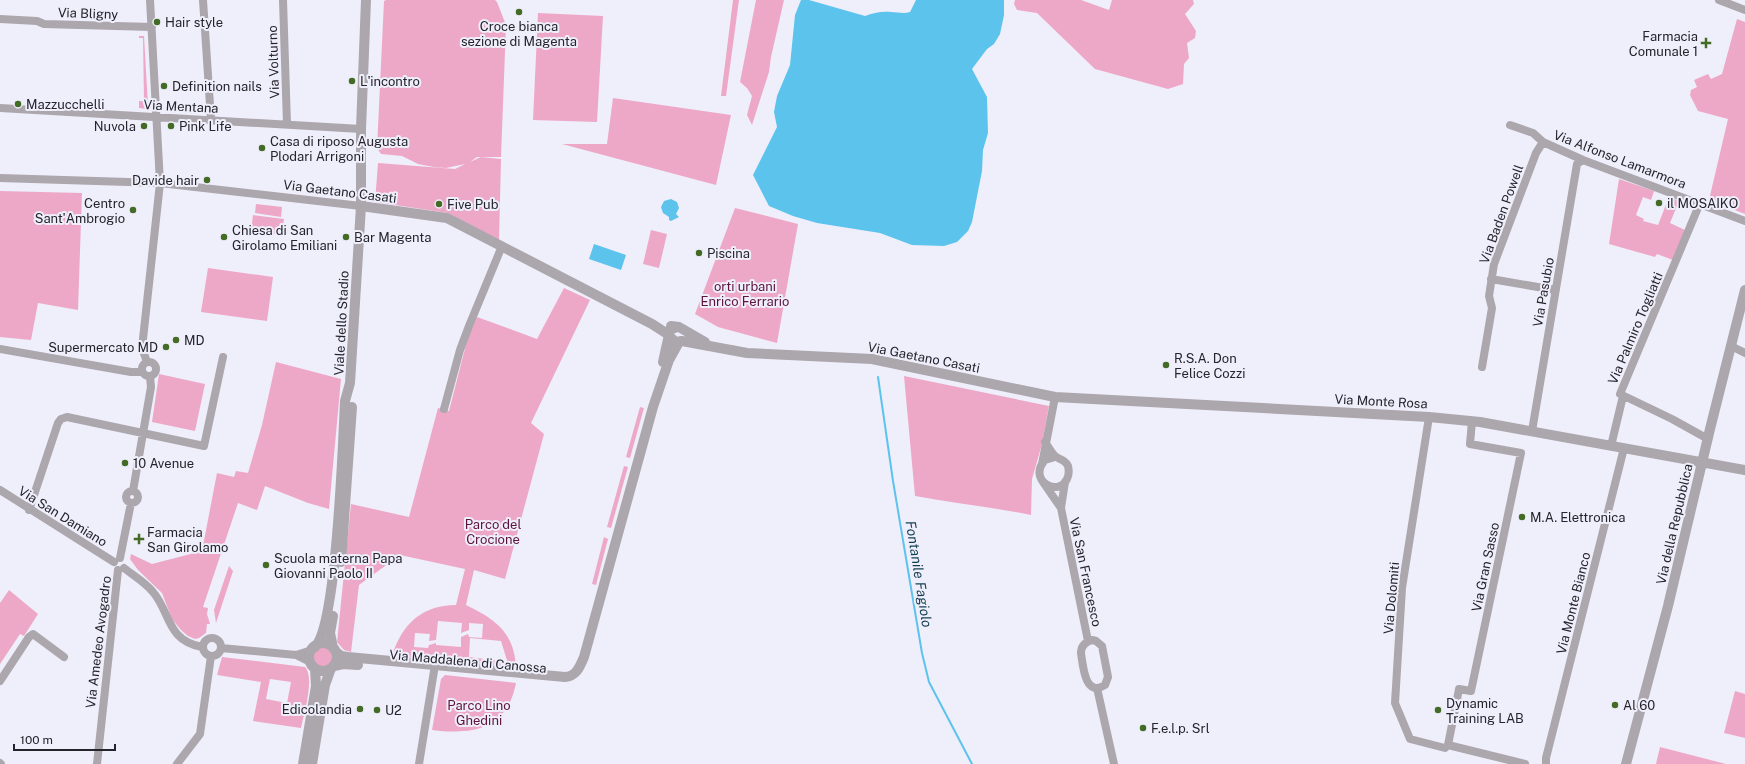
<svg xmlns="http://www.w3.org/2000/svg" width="1745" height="764" font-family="'Public Sans',sans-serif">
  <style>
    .green { fill: #eea8c7; fill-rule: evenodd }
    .water { fill: #5cc3ed }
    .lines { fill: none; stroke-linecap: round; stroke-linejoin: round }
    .stream { stroke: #5cc3ed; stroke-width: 2 }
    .minor { stroke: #aca6ad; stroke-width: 8 }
    .tertiary { stroke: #aca6ad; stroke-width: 10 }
    .poi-dot { fill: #436b26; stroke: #efeefb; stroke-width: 1.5 }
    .labels { text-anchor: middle; stroke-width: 4; stroke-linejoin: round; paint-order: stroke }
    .street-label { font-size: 13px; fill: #25242c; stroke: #efeefb }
    .poi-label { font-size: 13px; fill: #25242c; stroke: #efeefb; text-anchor: start }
    .park-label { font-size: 13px; fill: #5d133c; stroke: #efeefb }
    .water-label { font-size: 14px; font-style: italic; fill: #103e50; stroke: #efeefb }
  </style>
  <rect width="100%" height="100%" fill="#efeefb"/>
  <!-- green -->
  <path class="green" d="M386,0H495L497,2L506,25L501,157H477L470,162L481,157L501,159L499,240L448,213L375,202L378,163L455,169L465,164L446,168L434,167L418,164L402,156L381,154L377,148L384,1Z
    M733,0H739L726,96H721Z
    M756,0H784L771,57L769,72L752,125L747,115L752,96L747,88L740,82Z
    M1015,0H1081L1109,10L1112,0H1193L1194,4L1185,14L1196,31L1195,38L1187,43L1189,58L1184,64L1183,84L1168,89L1095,69L1037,13L1017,10L1014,4Z
    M538,13L603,16L597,122L533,120Z
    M1737,19L1745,22V214L1709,200L1728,119L1698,111L1690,95L1691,90L1697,87L1694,80L1708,74L1711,79L1722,74Z
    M139,36H144L148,106L147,109L139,108V101H144L143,38H139Z
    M613,98L731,115L716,185L562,144H607Z
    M1619,179L1654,191L1651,200L1643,197L1636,215L1644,219L1643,221L1658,225L1669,197L1679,201L1670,223L1685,230L1673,260L1657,254L1655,257L1609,244Z
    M0,191L82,193L78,310L38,303L31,340L0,337Z
    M256,204L282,207L281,217L255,213Z
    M735,208L798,224L777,343L718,327L695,314Z
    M253,215L284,219L282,235L251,231Z
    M651,230L667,234L659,268L643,264Z
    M208,268L273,277L267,321L201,312Z
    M564,288L590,300L531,423L544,434L505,579L474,570L466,605C495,619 514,632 516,667H509L501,641L470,638L469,657L500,661L501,666L392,656C402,624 422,605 456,605L465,569L400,555L359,585L351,652L344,650L337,642L351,504L409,517L438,408L449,411L469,333L477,317L537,339ZM438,621L462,623L461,633L469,630V623L483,624L482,638L469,637L468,634L461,637V647L436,645V643L429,645L428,648L414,647L415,633L430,634L429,641L436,640Z
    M276,362L341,379L329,509L308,503L265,486L257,510L238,503L203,607L208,608L207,614L210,624H207L206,633L199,638L195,639L188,636L181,630L172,619L162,593L138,570L130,559L131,554L152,564L202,551L217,473L234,477L236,471L248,473L262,425Z
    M159,374L205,384L195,431L152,422Z
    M904,376L1049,406L1042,444L1032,479L1031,515C992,507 953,503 915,496Z
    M640,407L644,408L630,458L626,457Z
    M624,466L628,467L611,528L607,527Z
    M604,537L608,539L596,585L592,584Z
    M229,566L233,571L216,623L214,610Z
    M9,590L38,614L24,636L20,634L0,664V603Z
    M312 657a11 11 0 1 1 22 0a11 11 0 1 1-22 0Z
    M222,657L305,667C315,678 304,713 301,728L253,721L261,682L217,675ZM270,679L291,682L287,703L266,699Z
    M445,675L516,683C507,730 473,735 432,730L441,679Z
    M1735,691L1745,694V738L1724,733Z
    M1660,747L1726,764H1656Z"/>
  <!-- water -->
  <path class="water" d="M801,0H809L865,16C873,13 882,11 891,12C898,12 904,14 910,12L916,0H1004V15L1000,34L994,44L987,49L972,69L987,97L988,133L983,150L982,171L972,222L968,231L957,242L944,246L912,245L880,233L817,223L793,216L769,206L753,175L777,127L774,112L777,96L790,65L795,15Z
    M671,199L677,202L679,208L676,214L679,217L671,221L669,220V217L663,213L661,207L664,201Z
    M594,244L626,255L621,270L589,259Z"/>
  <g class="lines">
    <!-- stream -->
    <path class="stream" d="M878,377L893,481L922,653L929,682L972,764"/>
    <!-- minor -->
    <path class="minor" d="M203,0L211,120
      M283,0L287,124
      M1719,0L1745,10
      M0,19L37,21L44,24L152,27
      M0,108L361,129
      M1510,125L1533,133L1543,142L1583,160L1745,221
      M0,178L160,183L361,206
      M1700,203L1620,394L1672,419L1708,439
      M1491,279L1555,290
      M1731,346L1745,353
      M0,349L131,372H142
      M142 369a7 7 0 1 1 14 0a7 7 0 1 1-14 0Z
      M147,362L142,348L160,183L150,0
      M1482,367L1492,308L1489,296L1494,264L1536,153L1543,142
      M444,409L460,350L469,326L502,246
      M1429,417L1402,588L1395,703L1410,739L1445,748L1448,745
      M1532,431L1577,164L1583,160
      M1045,442C1048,446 1050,451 1054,455C1058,460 1065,459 1068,466C1069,470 1069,475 1067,479C1058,498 1027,480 1045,460L1055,457
      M1611,446L1623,396
      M1042,464L1055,397
      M1043,482L1061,508L1088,641
      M0,490L114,562
      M126 497a6 6 0 1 1 12 0a6 6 0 1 1-12 0Z
      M133,491L151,387L150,377
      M1061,508L1065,482
      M29,510L58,423L61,419L67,417L204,446L223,357
      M120,558L131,503
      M124,568C134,576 145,582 153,592C171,613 166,640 202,647
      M203 647a9 9 0 1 1 18 0a9 9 0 1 1-18 0Z
      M1092,640L1096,641L1102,646L1108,677L1105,685C1085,698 1083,666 1081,653C1081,646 1085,642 1092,640Z
      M221,648L296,655L312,650
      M296,655L310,662
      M0,681L29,637L33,634L64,657
      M1097,688L1114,764
      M1448,745L1459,689L1471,691L1521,453L1470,444L1472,421
      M1448,745L1525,764
      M0,763L1,764
      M97,764L118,570
      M177,764L200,734L211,656
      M419,764L434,671
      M1546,764V758L1624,448"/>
    <!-- tertiary -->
    <path class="tertiary" d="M361,206L447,218L652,324L669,335
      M671,326L679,327L705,342
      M670,337L676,342L682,341L747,353L872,359L1055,397L1429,417L1480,422L1745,470
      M663,362L670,330L677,327
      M341,562L352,407
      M333,616L330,633L333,648
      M309 657a14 14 0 1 1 28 0a14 14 0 1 1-28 0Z
      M315,647C337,624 343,443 345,401L350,383L361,206V129L366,0
      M336,652L341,656L348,657L565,677C577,676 580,666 584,657L653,407L669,360L679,342
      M334,666L343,664L358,665
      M303,764L316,686L315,668
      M312,764L325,685L331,668
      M1626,764L1668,606L1710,429L1745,290"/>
  </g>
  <!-- markers -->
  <g class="poi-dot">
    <circle cx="519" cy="12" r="4"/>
    <circle cx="157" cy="22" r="4"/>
    <path d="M1704 37h4v4h4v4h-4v4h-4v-4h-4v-4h4z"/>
    <circle cx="352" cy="81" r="4"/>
    <circle cx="164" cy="86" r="4"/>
    <circle cx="18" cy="104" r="4"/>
    <circle cx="144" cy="126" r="4"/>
    <circle cx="171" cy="126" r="4"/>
    <circle cx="262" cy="148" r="4"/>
    <circle cx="207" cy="180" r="4"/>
    <circle cx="1659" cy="203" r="4"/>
    <circle cx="439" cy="204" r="4"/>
    <circle cx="133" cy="210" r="4"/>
    <circle cx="224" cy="237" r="4"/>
    <circle cx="346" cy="237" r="4"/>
    <circle cx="699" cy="253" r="4"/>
    <circle cx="176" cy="340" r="4"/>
    <circle cx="166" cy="347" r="4"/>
    <circle cx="1166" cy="365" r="4"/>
    <circle cx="125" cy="463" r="4"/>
    <circle cx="1522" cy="517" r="4"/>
    <path d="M137 533h4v4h4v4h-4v4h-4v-4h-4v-4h4z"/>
    <circle cx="266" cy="565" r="4"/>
    <circle cx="1615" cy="705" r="4"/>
    <circle cx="360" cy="709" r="4"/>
    <circle cx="377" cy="710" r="4"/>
    <circle cx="1438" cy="710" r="4"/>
    <circle cx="1143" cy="728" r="4"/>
  </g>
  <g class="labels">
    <!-- street labels -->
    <g class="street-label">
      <text transform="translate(88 13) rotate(2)" y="5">Via Bligny</text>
      <text transform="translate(273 62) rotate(-92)" y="5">Via Volturno</text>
      <text transform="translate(181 106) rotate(3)" y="5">Via Mentana</text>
      <text transform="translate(1620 159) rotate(21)" y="5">Via Alfonso Lamarmora</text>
      <text transform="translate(340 191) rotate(7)" y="5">Via Gaetano Casati</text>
      <text transform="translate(1501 214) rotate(-70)" y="5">Via Baden Powell</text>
      <text transform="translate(1543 292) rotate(-80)" y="5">Via Pasubio</text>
      <text transform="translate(341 323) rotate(-87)" y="5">Viale dello Stadio</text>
      <text transform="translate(1635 328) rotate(-67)" y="5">Via Palmiro Togliatti</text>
      <text transform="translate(924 357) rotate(11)" y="5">Via Gaetano Casati</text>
      <text transform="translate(1381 401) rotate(3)" y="5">Via Monte Rosa</text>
      <text transform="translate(63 516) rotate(32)" y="5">Via San Damiano</text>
      <text transform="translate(1674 524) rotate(-77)" y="5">Via della Repubblica</text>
      <text transform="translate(1485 567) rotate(-78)" y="5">Via Gran Sasso</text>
      <text transform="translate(1086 572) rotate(78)" y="5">Via San Francesco</text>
      <text transform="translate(1391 598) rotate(-85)" y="5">Via Dolomiti</text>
      <text transform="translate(1573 603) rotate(-76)" y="5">Via Monte Bianco</text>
      <text transform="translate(98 642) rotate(-83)" y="5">Via Amedeo Avogadro</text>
      <text transform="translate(468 661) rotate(5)" y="5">Via Maddalena di Canossa</text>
    </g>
    <!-- poi labels -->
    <g class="poi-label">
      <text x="165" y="27">Hair style</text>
      <text x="519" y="31" text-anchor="middle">Croce bianca<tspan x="519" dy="15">sezione di Magenta</tspan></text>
      <text x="1698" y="41" text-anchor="end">Farmacia<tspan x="1698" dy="15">Comunale 1</tspan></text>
      <text x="360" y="86">L'incontro</text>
      <text x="172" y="91">Definition nails</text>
      <text x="26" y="109">Mazzucchelli</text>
      <text x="136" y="131" text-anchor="end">Nuvola</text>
      <text x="179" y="131">Pink Life</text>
      <text x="270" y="146">Casa di riposo Augusta<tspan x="270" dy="15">Plodari Arrigoni</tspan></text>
      <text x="199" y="185" text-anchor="end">Davide hair</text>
      <text x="125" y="208" text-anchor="end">Centro<tspan x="125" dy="15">Sant'Ambrogio</tspan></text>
      <text x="1667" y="208">il MOSAIKO</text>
      <text x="447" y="209">Five Pub</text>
      <text x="232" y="235">Chiesa di San<tspan x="232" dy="15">Girolamo Emiliani</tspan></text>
      <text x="354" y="242">Bar Magenta</text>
      <text x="707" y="258">Piscina</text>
      <text x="184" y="345">MD</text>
      <text x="158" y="352" text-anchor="end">Supermercato MD</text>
      <text x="1174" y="363">R.S.A. Don<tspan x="1174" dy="15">Felice Cozzi</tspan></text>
      <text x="133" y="468">10 Avenue</text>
      <text x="1530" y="522">M.A. Elettronica</text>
      <text x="147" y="537">Farmacia<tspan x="147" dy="15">San Girolamo</tspan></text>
      <text x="274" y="563">Scuola materna Papa<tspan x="274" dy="15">Giovanni Paolo II</tspan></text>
      <text x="1446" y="708">Dynamic<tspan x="1446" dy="15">Training LAB</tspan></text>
      <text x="1623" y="710">Al 60</text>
      <text x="352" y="714" text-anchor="end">Edicolandia</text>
      <text x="385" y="715">U2</text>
      <text x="1151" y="733">F.e.l.p. Srl</text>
    </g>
    <!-- park labels -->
    <g class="park-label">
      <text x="745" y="291">orti urbani<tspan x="745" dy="15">Enrico Ferrario</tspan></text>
      <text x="493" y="529">Parco del<tspan x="493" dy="15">Crocione</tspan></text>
      <text x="479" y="710">Parco Lino<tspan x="479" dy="15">Ghedini</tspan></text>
    </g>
    <!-- water labels -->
    <g class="water-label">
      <text transform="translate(919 574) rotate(81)" y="5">Fontanile Fagiolo</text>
    </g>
  </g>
  <!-- scale -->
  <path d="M14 744v6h101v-6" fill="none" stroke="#25242c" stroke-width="2"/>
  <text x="20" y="744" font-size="12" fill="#25242c" stroke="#efeefb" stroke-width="3" paint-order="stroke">100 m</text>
</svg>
